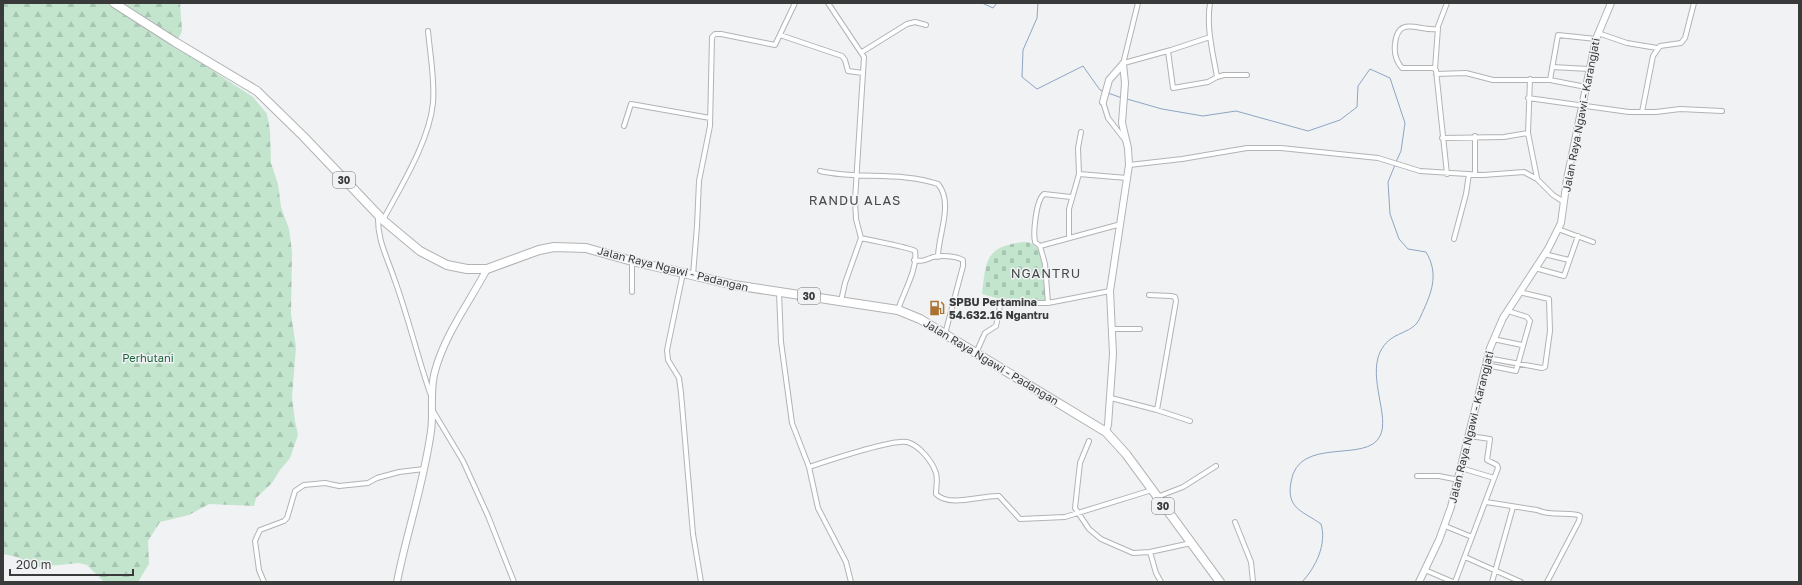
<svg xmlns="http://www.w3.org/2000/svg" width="1802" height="585" font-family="'Golos Text',sans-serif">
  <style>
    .forest { fill: url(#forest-firs) }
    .cemetery { fill: url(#cemetery-stones) }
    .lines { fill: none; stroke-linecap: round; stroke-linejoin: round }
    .stream { stroke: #8ea5c3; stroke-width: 1 }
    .street-casing { stroke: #b1b3b5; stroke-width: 6 }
    .secondary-casing { stroke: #b1b3b5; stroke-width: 8 }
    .highway-casing { stroke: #b1b3b5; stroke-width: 10 }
    .street { stroke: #fff; stroke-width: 4 }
    .secondary { stroke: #fff; stroke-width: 6 }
    .highway { stroke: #fff; stroke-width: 8 }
    .labels { text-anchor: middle; stroke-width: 3; stroke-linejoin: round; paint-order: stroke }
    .shield { fill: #f0f2f4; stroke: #707172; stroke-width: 1 }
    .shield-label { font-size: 10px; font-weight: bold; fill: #393a3a }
    .street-label { font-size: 11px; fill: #393a3a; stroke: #f0f2f4 }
    .poi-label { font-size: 11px; font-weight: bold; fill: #393a3a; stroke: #f0f2f4; text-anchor: start }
    .park-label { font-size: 11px; fill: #1a673d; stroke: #f0f2f4 }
    .quarter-label { font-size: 13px; letter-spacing: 1px; fill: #484a4b; stroke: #f0f2f4 }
  </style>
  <defs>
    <pattern id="forest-firs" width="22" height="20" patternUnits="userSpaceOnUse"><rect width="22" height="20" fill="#c3e5cd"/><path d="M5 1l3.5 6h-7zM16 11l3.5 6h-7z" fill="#a8c5b1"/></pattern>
    <pattern id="cemetery-stones" width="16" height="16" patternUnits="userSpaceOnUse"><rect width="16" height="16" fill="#c3e5cd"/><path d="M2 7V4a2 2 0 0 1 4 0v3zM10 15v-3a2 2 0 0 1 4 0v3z" fill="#a8c5b1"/></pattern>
  </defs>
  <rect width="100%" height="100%" fill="#f0f2f4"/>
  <!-- forest -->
  <path class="forest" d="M3,3H180L182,31L175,46L253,97L267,114L270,131L271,163L278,184L281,207L289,229L292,252L291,314L296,347L292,397L295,421L298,435L290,458L280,470L272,483L256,498L254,506L209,504L189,515L160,522L148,541L149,564L138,582H104L87,565L79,563L38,567L17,557L3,554Z"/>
  <!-- cemetery -->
  <path class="cemetery" d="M1023,242C1029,242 1033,243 1037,248C1043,254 1045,291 1047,301H1006L982,294C986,260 985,247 1023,242Z"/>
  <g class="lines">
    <!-- stream -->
    <path class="stream" d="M982,3L993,8L997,3
      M1038,3L1037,18L1023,50L1022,77L1037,89L1083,66L1100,90L1103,91
      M1108,93L1122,98
      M1127,99L1162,109L1203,116L1236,111L1308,131L1340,120L1357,107L1358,86L1370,69L1390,78L1405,123L1401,151L1396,162
      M1302,582C1316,567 1327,544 1321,524C1303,511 1286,509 1291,482C1298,435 1367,464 1380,436C1390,417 1368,379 1380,352C1390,332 1407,335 1417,323C1420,319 1422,313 1424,309C1433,289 1438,272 1426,252L1408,249L1399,239L1390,214L1388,182L1395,165"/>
    <defs>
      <path id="street" d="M828,3L864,57L855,200L856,219L861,238L845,283L841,301
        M1447,3L1437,29C1420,32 1398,14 1395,44C1394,52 1396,61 1402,68H1433L1436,70L1447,174
        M1598,33L1627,43L1657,48
        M780,35L842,56L845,60L848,71L863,73
        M1168,51L1173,88L1208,82L1217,77C1213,53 1206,28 1210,3
        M862,52L907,24L915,22L926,25
        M1124,63L1171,50L1210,37
        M1123,64L1138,3
        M1552,67L1589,69
        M1435,69L1438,28
        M1436,74L1466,73L1493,80H1550L1586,87
        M1217,77L1224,75H1247
        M1530,79L1528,133L1537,178
        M1550,80L1558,35L1596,39
        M1528,98L1629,112H1656L1680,109L1722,111
        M1103,102L1108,118L1125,140
        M1642,112L1653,56L1660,46L1681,43L1685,38L1694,3
        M624,126L631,104L710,118
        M1442,138L1504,137L1528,133
        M1129,165L1182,159L1247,148H1281L1378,158L1420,171L1483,175L1524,172L1537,179L1553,195L1564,202
        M820,171C858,180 899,171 938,184C954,203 938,235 938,257
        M1079,174L1127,178
        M1475,174V136
        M378,216C377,239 387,257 394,278C408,316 417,355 430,393
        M383,220C401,186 429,142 433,103C435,79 430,54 428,31
        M1558,229L1593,242
        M861,238C869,240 912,248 915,251C918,269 903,293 898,310
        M1069,238V209L1079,174L1078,148L1081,132
        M1454,239L1466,194L1469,174
        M1040,246L1121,224
        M1544,254L1569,260
        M914,260C923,262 925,260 933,257C941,255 956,256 963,260V266L945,334
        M632,261V292
        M1535,268L1564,276L1578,236
        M683,273L667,350L668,360L679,378L681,393L693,534L701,582
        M693,275L697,226L699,181L710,126L712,37L715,34H721L775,45L795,3
        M779,292L781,342L792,423L809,467L818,508L846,562L851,582
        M1149,295L1171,296L1175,297L1176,301L1157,410
        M1048,303L1045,264L1040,246L1035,242C1033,232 1036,200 1044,194L1071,197
        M1111,329H1140
        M1493,339L1522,345
        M976,353L985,333L996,326L1000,306L1003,303H1048L1110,291
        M1487,358L1542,368L1545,367L1550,331L1549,299L1519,292
        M1486,365L1516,371L1530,321L1527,317L1508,311
        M1111,398L1157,410L1190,421
        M433,411L463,461L488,516L514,582
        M1089,441L1080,463L1075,508L1089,529L1101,539L1133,553L1150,552L1156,573L1161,582
        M809,467C827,461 892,439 907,442C919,445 932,461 936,473C938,479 936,487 936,494C949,508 982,495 999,496L1020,519L1065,517L1152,490
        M1461,468L1494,478
        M1417,476H1439L1459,480
        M1157,497L1183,487L1216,466
        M1486,502L1537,510C1551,517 1573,511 1580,516L1579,521L1547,582
        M1235,522L1251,562L1253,582
        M1445,526L1472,537
        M1150,552L1191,543
        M1465,557L1521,582
        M1425,570L1453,582
        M264,582L259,570L255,541L260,530L284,521L287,518L295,491L304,485L325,483L339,486L368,483L377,478L399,472L424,469
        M1455,582L1498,468L1497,465L1487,460L1490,439L1470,436
        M1492,582L1513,507"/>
      <path id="secondary" d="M1103,102L1109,80L1123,64
        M1106,432L1108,425L1113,354L1110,291L1129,165L1128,148L1122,123L1125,83L1123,64
        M397,582C407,531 424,483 431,431C434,411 429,392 435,371C445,334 469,303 487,269
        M1419,582L1439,540L1451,507L1490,348L1503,318L1548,249L1561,223L1567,179L1596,39L1611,3"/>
      <path id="highway" d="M114,3L175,42L257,91L304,137L384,221L420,251L447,265L467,269H487L539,250L554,247L586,248L632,261L734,285L898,310L920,319L1106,432L1126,454L1220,582"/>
    </defs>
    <!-- street casing -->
    <use href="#street" class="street-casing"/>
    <!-- secondary casing -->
    <use href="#secondary" class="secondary-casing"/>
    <!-- highway casing -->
    <use href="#highway" class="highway-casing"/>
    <!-- street -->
    <use href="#street" class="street"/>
    <!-- secondary -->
    <use href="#secondary" class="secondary"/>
    <!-- highway -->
    <use href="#highway" class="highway"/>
  </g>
  <!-- icons -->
  <defs>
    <symbol id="fuel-bare" viewBox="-9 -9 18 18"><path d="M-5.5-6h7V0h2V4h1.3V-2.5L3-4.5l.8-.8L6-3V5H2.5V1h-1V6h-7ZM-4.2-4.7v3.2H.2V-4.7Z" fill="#ab7231" stroke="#f0f2f4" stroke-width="2.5" paint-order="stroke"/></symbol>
  </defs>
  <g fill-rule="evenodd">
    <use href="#fuel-bare" x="926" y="297" width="22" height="22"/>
  </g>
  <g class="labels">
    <!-- shield labels -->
    <g class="shield">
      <rect x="333" y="172" width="22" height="16" rx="3"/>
      <rect x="798" y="288" width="22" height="16" rx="3"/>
      <rect x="1152" y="498" width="22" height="16" rx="3"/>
    </g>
    <g class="shield-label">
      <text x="344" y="184">30</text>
      <text x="809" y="300">30</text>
      <text x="1163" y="510">30</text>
    </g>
    <!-- street labels -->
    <g class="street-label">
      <text transform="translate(1581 115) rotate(-79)" y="4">Jalan Raya Ngawi - Karangjati</text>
      <text transform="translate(673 269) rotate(14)" y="4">Jalan Raya Ngawi - Padangan</text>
      <text transform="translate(991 362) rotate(31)" y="4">Jalan Raya Ngawi - Padangan</text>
      <text transform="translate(1471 427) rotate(-76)" y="4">Jalan Raya Ngawi - Karangjati</text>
    </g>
    <!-- poi labels -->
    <g class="poi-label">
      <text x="949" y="306">SPBU Pertamina<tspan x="949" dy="13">54.632.16 Ngantru</tspan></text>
    </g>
    <!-- park labels -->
    <g class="park-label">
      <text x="148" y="362">Perhutani</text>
    </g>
    <!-- quarter labels -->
    <g class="quarter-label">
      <text x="855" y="205">RANDU ALAS</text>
      <text x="1046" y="278">NGANTRU</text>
    </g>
  </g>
  <!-- border -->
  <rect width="1802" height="585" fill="none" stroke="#393a3a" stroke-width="8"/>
  <!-- scale -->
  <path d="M10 569v6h123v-6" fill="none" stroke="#393a3a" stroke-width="2"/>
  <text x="16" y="569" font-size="12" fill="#393a3a" stroke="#f0f2f4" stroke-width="3" paint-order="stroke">200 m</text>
</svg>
